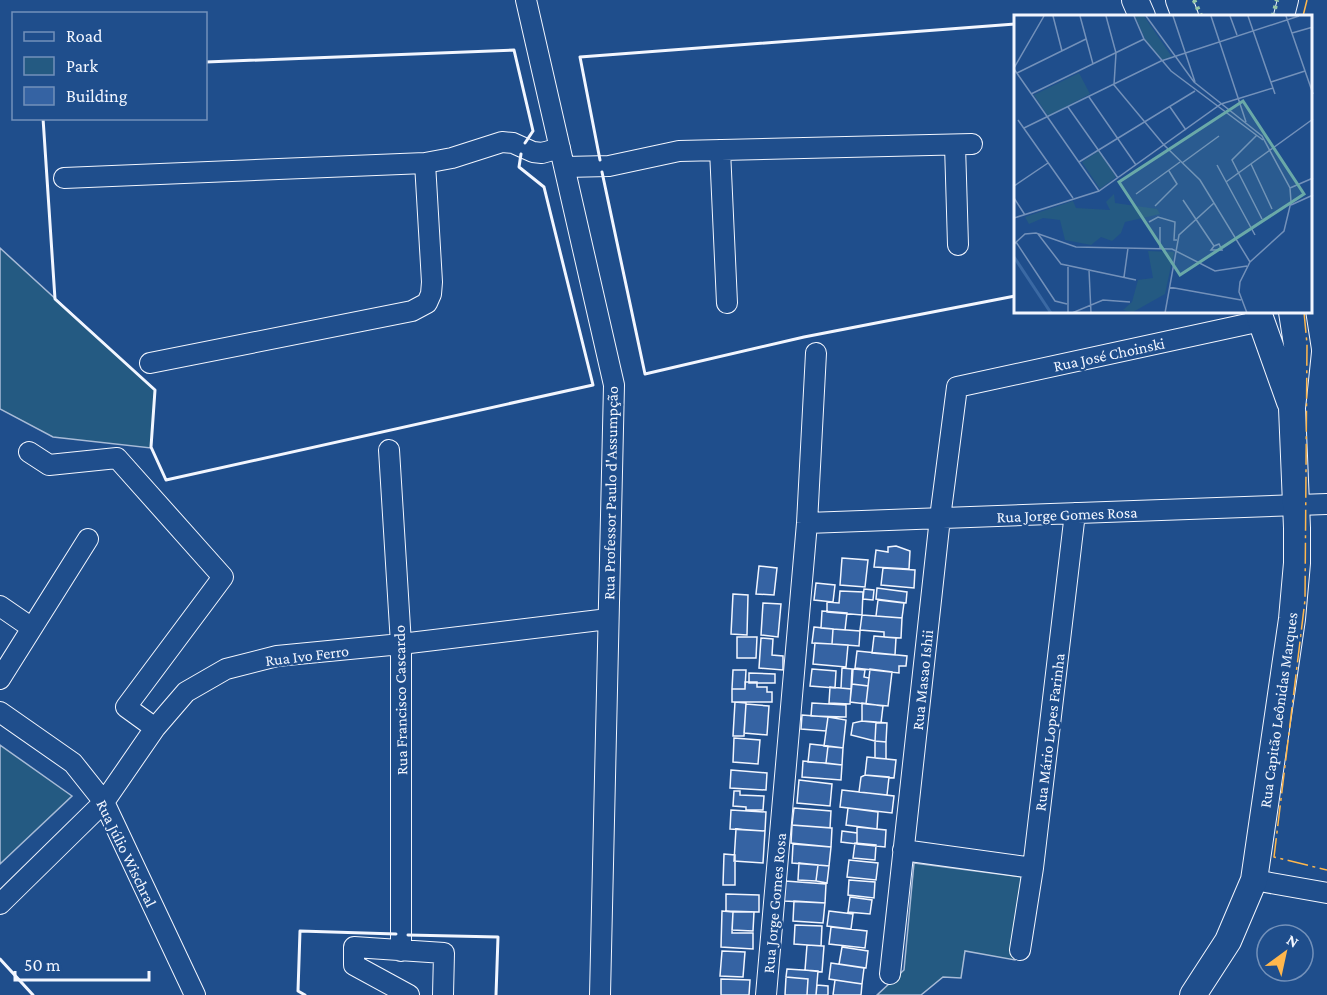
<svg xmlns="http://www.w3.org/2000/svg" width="1327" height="995" font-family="'Crimson Pro',serif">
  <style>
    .green { fill: #245a82; stroke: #a8bbd7; stroke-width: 1.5 }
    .building { fill: #3563a3; stroke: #f2f6ff; stroke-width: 1.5 }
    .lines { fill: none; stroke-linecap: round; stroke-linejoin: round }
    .minor-casing { stroke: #f2f6ff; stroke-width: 22 }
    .major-casing { stroke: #f2f6ff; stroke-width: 28 }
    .minor { stroke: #1f4e8c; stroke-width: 20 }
    .major { stroke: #1f4e8c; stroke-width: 26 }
    .hedge { stroke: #97c8a6; stroke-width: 4.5; stroke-dasharray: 3 4.5; stroke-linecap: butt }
    .wall { stroke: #f2f6ff; stroke-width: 3 }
    .power { stroke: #ffb74d; stroke-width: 1.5; stroke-dasharray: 21 4.5 3 4.5; stroke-linecap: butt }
    .labels { text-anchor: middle; stroke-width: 4.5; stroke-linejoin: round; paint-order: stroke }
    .street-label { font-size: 16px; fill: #f2f6ff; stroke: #1f4e8c }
    .inset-river { fill: none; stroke: #3b69a3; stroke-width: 3 }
    .inset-road { fill: none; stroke: #7391ba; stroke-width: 1.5 }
    .view { fill: #6aa9a8; fill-opacity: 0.15; stroke: #6aa9a8; stroke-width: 3 }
    .inset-edge { fill: none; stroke: #f2f6ff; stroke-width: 3 }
  </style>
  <rect width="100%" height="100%" fill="#1f4e8c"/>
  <!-- green -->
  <path class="green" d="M0,248L155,390L151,448L53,437L0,409Z
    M0,745L72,796L0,864Z
    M914,863L1030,878L1015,960L965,951L961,978L943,977L921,995H877L904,970Z"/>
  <!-- building -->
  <path class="building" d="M896,546L910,551L909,569L874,567L876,550L888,552V547Z
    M842,558L868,560L865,587L840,585Z
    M759,566L777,568L774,595L756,594Z
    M883,568L915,570L914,588L881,585Z
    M816,583L835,585L833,602L814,600Z
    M877,588L907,592L906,603L876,599Z
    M864,589L874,590L873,600L863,599Z
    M840,591L863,592L862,615L827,612V602L839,603Z
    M733,594L748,595L747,635L731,634Z
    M878,600L904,603L902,618L876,616Z
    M763,603L781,604L778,637L761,635Z
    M822,611L847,613L845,630L821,628Z
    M862,615L902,618L901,638L884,637V632L860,630Z
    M814,627L833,629L832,644L812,643Z
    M833,629L860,631L859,646L832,644Z
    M874,636L896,638L895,655L872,653Z
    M737,637H757L756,658H737Z
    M761,638L773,639L772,655L783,656V670L759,668Z
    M815,643L848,645L846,667L813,664Z
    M857,651L907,656L906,666H899V673L855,668Z
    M842,668L852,669L851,689L841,688Z
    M812,669L836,671L835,688L810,686Z
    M853,669L865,670L864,677L869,678L868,686L852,684Z
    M870,669L892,672L888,706L866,704Z
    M733,670H746L745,689H732Z
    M749,673L775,674V683H749Z
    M745,682H757V687H767V692H772V702H732V689H745Z
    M852,684L868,686L866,704L850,702Z
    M830,687L851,689L850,704L829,703Z
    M735,702L746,703L744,736H733Z
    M812,703L846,705V717L811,716Z
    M862,703L883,706L881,723L862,721Z
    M746,704L769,706L767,735L744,733Z
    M802,715L828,717L826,731L801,729Z
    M828,717L846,720L843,748L824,746Z
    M862,721L876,722L875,741L851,735L853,723Z
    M876,722L887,723L886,742L875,741Z
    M734,738L760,740L758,764L733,762Z
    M875,741L886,742V759L875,758Z
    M810,744L828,746L826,763L808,762Z
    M828,746L843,748L842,765L826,763Z
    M867,757L896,760L894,778L865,775Z
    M803,761L842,765L841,780L802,777Z
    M731,770L767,773L766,790L730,788Z
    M865,775L889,777L887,795L859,792L861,777Z
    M799,780L832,784L830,806L797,803Z
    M842,790L894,796L892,813L840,807Z
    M734,791H740V795L764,796L763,810H746V807L733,806Z
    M794,808L831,811L830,828L792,825Z
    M848,808L878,812L877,829L846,825Z
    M731,810L766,812L765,831L730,829Z
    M792,825L832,828L831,847L791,843Z
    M857,827L886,830L885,847L857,844Z
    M736,829L765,831L763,863L734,861Z
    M842,831L857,833V844L841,842Z
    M855,843L876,845L875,860L853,858Z
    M793,844L831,847L829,866L792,863Z
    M724,854L735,855V885H723Z
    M849,860L878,863L876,880L847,877Z
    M799,863L818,865L816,881L798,880Z
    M818,865L829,866L827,883L816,881Z
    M849,880L875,882L874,898L848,895Z
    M785,881L826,884L825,903L784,901Z
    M726,894L759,895V912L726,911Z
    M850,897L872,900L870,914L848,912Z
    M794,901L825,903L823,923L793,921Z
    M722,911L733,912L732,933H753V949L721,947Z
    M829,911L853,914L851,929L827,926Z
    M733,912H754L753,931L732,930Z
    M795,925L822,926L821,946L794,944Z
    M831,927L867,931L865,948L829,944Z
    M807,945L824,946L822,972L805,970Z
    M842,947L868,951L866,968L839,964Z
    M722,951L745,952L743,977L720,976Z
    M831,963L864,968L862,984L829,979Z
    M787,969L818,971L816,995H807L808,979L786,977Z
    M786,977L808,979L807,995H785Z
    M721,979L750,980L749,995H721Z
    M835,980L862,984L861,995H833Z
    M817,985L828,986V995H816Z"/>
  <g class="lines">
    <defs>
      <path id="minor" d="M526,0L614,385L600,995
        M1284,16L1288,0
        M955,145L958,245
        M720,150L727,303
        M565,167L609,166L679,151L972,144
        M64,178L425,163L452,158L502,142L513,143L533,152L542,153L560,148
        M150,363L412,311L427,303L431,294L432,282L425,163
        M389,450L401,644V951
        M29,452L49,465L117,458L223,577L126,707L155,728
        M807,523L1327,504
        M0,606L32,628
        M0,679L88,539
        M0,712L73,763L104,802L195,995
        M903,850L1033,868
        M1254,880L1327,893
        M0,904L104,802L155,728L186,692L226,669L277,656L401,644L608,619
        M1020,950L1033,868L1075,513
        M890,974L940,518L957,387L1261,321
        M409,995L354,965V947L444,953L443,995
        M766,995L807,523L816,353"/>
      <path id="major" d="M1135,0L1142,16
        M1179,0L1185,16
        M1258,312L1290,402
        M1193,995L1228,941L1254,880L1292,619L1297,563V528L1292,408L1298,351L1292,312"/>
    </defs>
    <!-- minor casing -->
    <use href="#minor" class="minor-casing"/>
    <!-- major casing -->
    <use href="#major" class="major-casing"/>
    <!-- minor -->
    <use href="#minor" class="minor"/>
    <!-- major -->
    <use href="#major" class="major"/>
    <!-- hedge -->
    <path class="hedge" d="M1194,0L1201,16
      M1273,16L1277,0"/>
    <!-- wall -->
    <path class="wall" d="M206,62L514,50L533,131L525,143
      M43,118L55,299L155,390L151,447L166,480L593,385L544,187L519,167L521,154
      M600,160L580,57L1015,24
      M602,172L645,374L804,337L1015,296
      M408,935L498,937L496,995
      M0,959L33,995
      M305,995L298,991L300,931L396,934"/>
    <!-- power -->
    <path class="power" d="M1303,16L1307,0
      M1304,312L1307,344L1305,600L1274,857L1327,870"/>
  </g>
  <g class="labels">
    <!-- street labels -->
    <g class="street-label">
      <text transform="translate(1109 354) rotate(-12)" y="6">Rua José Choinski</text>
      <text transform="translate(610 493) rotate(-89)" y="6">Rua Professor Paulo d'Assumpção</text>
      <text transform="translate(1067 514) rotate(-2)" y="6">Rua Jorge Gomes Rosa</text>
      <text transform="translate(307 655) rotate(-7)" y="6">Rua Ivo Ferro</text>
      <text transform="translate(922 680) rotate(-84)" y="6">Rua Masao Ishii</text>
      <text transform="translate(400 700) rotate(-91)" y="6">Rua Francisco Cascardo</text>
      <text transform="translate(1278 710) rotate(-82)" y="6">Rua Capitão Leônidas Marques</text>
      <text transform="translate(1049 732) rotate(-83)" y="6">Rua Mário Lopes Farinha</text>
      <text transform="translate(127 853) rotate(64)" y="6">Rua Júlio Wischral</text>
      <text transform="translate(774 903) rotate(-85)" y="6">Rua Jorge Gomes Rosa</text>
    </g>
  </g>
  <!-- overview -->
  <g transform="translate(1014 15)">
    <rect width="298" height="298" fill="#1f4e8c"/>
    <path d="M121,1H130L158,42L148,45L131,24ZM65,58L76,79L34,101L20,80ZM85,136L102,162L86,174L68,147ZM100,179L101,188L143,194L146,199L111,207L107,218L98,226L87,222L77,230L51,225L46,205L29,203L15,209L11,202L59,186L62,193L96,195L92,187ZM134,236L160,237L151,279L119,297L109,295L118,287L124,265L139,263Z" fill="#245a82"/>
    <path class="inset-river" d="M0,242L37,298"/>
    <path class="inset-road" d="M39,1L48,36M66,1L79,49M92,1L102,38L100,70L150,130L186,165L236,247M120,1L130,24L157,56L249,125M132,1L180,67L248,121L276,173L277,187L270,216L236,247L226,267L225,277L233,298M159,1L181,67M197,1L232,107M216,1L223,20M234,1L261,79M272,1L299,79M278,18L299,12M0,53L30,1M0,54L85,176M3,58L72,24M257,67L291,56M17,79L130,24M75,82L122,150M54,92L104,163M156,92L172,115M4,105L59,183M10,113L147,46L285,1M243,120L218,145L248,204M65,147L181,76M168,148L205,121M237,149L258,194M203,150L241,220M212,167L299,104M0,171L34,148M276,173L299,163M122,179L166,147M0,183L11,200M169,185L200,231L205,229L208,235H197L200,231M277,190L299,180M141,191L163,169L155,156M0,203L85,176L207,89L259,73M135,207L144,202L161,207L160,225H163M146,212V233M24,219L47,249L122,265M2,227L41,286L53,289M0,229L11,219L22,218L62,232L158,234L201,256L233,251M54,252V298M75,255L77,298M110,262L114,233M155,272L227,285M58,298L89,285L116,287M151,298L165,220L200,188"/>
    <path class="view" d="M229,86L290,179L166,260L105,167Z"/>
    <rect width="298" height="298" class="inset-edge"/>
  </g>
  <!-- legend -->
  <rect x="12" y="12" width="195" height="108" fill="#1f4e8c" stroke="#7391ba" stroke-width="1.5"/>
  <rect x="24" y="32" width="30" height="9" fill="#1f4e8c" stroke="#7391ba" stroke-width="1.5"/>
  <text x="66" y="42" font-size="18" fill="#f2f6ff">Road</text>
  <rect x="24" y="57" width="30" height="18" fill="#245a82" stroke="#7391ba" stroke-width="1.5"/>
  <text x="66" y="72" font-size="18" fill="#f2f6ff">Park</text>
  <rect x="24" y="87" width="30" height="18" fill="#3563a3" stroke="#7391ba" stroke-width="1.5"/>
  <text x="66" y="102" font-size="18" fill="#f2f6ff">Building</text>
  <!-- north arrow -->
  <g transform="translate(1285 953) rotate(33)"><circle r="28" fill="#1f4e8c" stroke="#7391ba" stroke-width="1.5"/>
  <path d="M0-4.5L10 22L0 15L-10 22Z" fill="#ffb74d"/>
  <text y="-9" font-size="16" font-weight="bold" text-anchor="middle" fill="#f2f6ff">N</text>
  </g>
  <!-- scale -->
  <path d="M15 971v9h134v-9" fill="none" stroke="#f2f6ff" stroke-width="3"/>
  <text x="24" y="971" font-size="18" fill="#f2f6ff" stroke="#1f4e8c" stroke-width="4.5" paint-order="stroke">50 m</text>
</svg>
